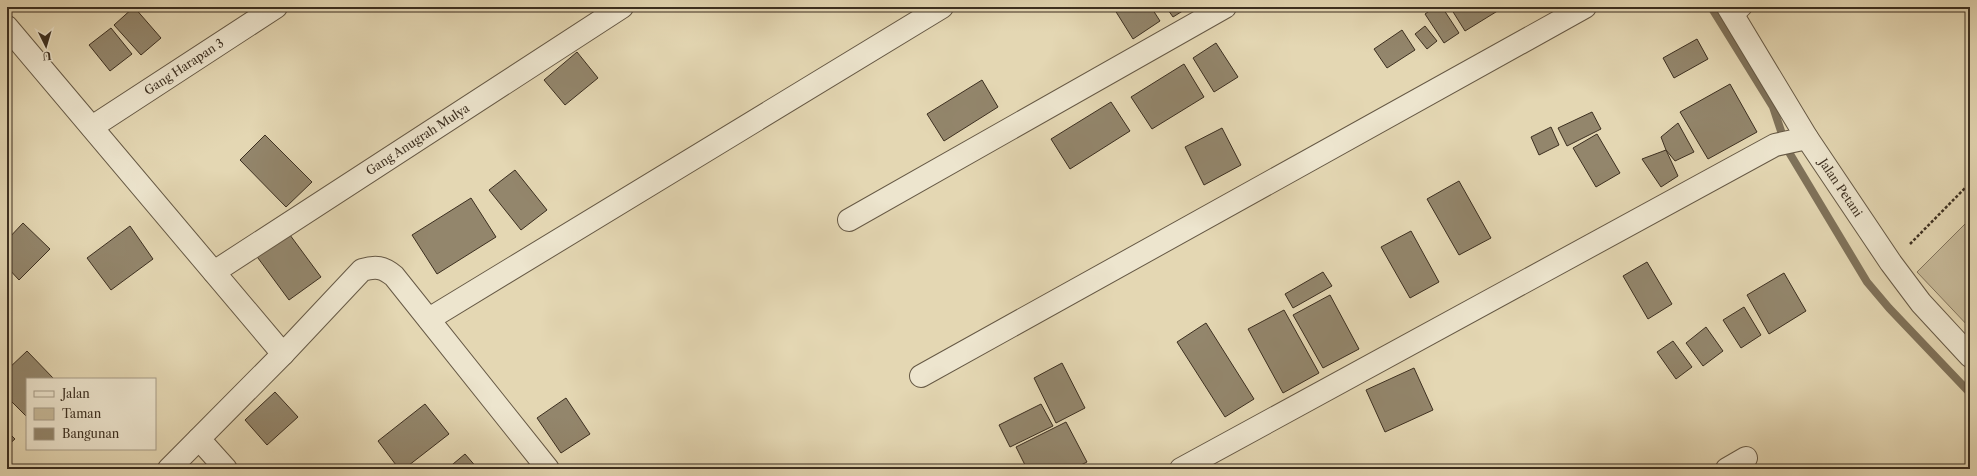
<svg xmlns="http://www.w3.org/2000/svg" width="1977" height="476" font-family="'Libre Caslon Text',serif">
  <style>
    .green { fill: #c7ba9a; stroke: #82745d }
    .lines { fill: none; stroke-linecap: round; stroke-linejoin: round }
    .stream { stroke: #7f725a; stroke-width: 8 }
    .building { fill: #93866c; stroke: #3c2f20 }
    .service-casing { stroke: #665945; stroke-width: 18 }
    .minor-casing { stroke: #665945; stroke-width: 24 }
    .path { stroke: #3c2f20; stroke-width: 2.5; stroke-dasharray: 3 2; stroke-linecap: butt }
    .service { stroke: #ede5ce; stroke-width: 16 }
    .minor { stroke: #ede5ce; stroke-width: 22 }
    .labels { text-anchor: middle; stroke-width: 4; stroke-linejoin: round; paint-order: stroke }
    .street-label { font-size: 12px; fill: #3c2f20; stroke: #ede5ce }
  </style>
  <rect width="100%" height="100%" fill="#e4d7b3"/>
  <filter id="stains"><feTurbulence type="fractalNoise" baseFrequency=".005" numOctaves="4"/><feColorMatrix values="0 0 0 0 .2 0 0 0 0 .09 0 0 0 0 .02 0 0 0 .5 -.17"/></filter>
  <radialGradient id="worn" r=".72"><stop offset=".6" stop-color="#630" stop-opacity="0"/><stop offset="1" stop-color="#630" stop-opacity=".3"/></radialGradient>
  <!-- green -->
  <path class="green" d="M1970,219V328L1917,272Z"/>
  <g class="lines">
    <!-- stream -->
    <path class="stream" d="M1711,7L1773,107L1787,149L1867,282L1889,308L1970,393"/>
  </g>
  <!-- building -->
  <path class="building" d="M134,7L161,38L141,55L114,25Z
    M1113,7H1151L1160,21L1133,39Z
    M1166,7H1189L1173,17Z
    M1435,7H1442L1459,33L1444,43L1425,14Z
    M1450,7H1504L1465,31Z
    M1425,26L1437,41L1427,49L1415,34Z
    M111,28L132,54L110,71L89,45Z
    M1402,30L1415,50L1387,68L1374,49Z
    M1697,39L1708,59L1674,78L1663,58Z
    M1216,43L1238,77L1214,92L1193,58Z
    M577,52L598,78L565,105L544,80Z
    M1184,64L1204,97L1152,129L1131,97Z
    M982,80L998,107L944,141L927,114Z
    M1730,84L1757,132L1708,159L1680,112Z
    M1111,102L1130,131L1070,169L1051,139Z
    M1592,112L1601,129L1567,146L1558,128Z
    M1678,123L1694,152L1675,161L1666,150L1661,137Z
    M1551,127L1559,145L1539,155L1531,137Z
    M1222,128L1241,165L1204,185L1185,147Z
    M1597,134L1620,173L1596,187L1573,148Z
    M265,135L312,182L286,207L240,160Z
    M1666,150L1678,176L1661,187L1642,159Z
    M515,170L547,210L521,230L489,190Z
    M1459,181L1491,238L1459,255L1427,199Z
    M471,198L496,237L437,274L412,235Z
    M23,223L50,249L19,280L7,267V240Z
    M130,226L153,259L111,290L87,258Z
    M287,231L321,277L289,300L255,254Z
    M1411,231L1439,282L1410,298L1381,247Z
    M1647,262L1672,304L1648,319L1623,276Z
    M1323,272L1332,286L1293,308L1285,294Z
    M1784,273L1806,311L1769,334L1747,295Z
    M1330,295L1359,349L1323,368L1293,315Z
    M1744,307L1761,335L1741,348L1723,320Z
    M1284,310L1319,373L1283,393L1248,329Z
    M1206,323L1254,399L1225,417L1177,342Z
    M1706,327L1723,351L1703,366L1686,343Z
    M1673,341L1692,367L1676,379L1657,352Z
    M27,351L54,379H27V417L7,397V370Z
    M1062,363L1085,408L1056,423L1034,378Z
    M1414,368L1433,410L1385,432L1366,390Z
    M275,392L298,417L267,445L245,420Z
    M566,398L590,434L561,453L537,418Z
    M425,404L449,434L404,469H399L378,441Z
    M1041,404L1053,426L1010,447L999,425Z
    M1066,422L1087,462L1073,469H1027L1016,447Z
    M7,431L15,439L7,446Z
    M465,454L478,469H447Z"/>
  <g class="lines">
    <defs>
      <path id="service" d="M1734,17L1744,7"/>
      <g id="minor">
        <path id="s1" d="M1728,7L1807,138L1891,263L1921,303L1970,356"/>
        <path d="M7,27L283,354L362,270C376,266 383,267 394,276L548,469"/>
        <path id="s2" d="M92,127L276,7"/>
        <path d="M849,220L1225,7"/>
        <path id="s3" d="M214,272L622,7"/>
        <path d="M429,319L942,7"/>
        <path d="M921,376L1585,7"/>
        <path d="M199,439L226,469"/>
        <path d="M169,469L283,354"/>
        <path d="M1181,469L1775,145L1807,138"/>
        <path d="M1727,469L1746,458"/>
      </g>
    </defs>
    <!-- service casing -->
    <use href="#service" class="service-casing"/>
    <!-- minor casing -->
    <use href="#minor" class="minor-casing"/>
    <!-- path -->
    <path class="path" d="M1910,244L1970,183"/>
    <!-- service -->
    <use href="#service" class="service"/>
    <!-- minor -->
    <use href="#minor" class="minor"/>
  </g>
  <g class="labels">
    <!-- street labels -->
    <g class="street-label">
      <text dy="4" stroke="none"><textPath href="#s2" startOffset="110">Gang Harapan 3</textPath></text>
      <text dy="4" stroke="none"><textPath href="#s3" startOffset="243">Gang Anugrah Mulya</textPath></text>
      <text dy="4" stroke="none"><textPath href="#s1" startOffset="213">Jalan Petani</textPath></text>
    </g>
  </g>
  <!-- margin -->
  <rect width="1977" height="476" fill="none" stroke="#e4d7b3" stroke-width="24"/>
  <rect x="8" y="8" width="1961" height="460" fill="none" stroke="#3c2f20" stroke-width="2"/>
  <rect x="12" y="12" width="1953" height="452" fill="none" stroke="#3c2f20"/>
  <!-- legend -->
  <rect x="26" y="378" width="130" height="72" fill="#ede5ce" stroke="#a69c88"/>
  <rect x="34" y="391" width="20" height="6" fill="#ede5ce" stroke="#a69c88"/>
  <text x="62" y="398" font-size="12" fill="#3c2f20">Jalan</text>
  <rect x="34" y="408" width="20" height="12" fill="#c7ba9a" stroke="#a69c88"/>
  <text x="62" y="418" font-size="12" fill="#3c2f20">Taman</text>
  <rect x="34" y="428" width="20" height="12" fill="#93866c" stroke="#a69c88"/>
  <text x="62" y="438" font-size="12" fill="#3c2f20">Bangunan</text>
  <!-- north arrow -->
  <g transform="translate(46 46) rotate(175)" stroke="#ede5ce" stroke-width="3" paint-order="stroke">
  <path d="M0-3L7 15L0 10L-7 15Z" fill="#3c2f20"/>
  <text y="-6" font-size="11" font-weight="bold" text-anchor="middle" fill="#3c2f20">U</text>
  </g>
  <rect width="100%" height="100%" filter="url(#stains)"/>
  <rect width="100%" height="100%" fill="url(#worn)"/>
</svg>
